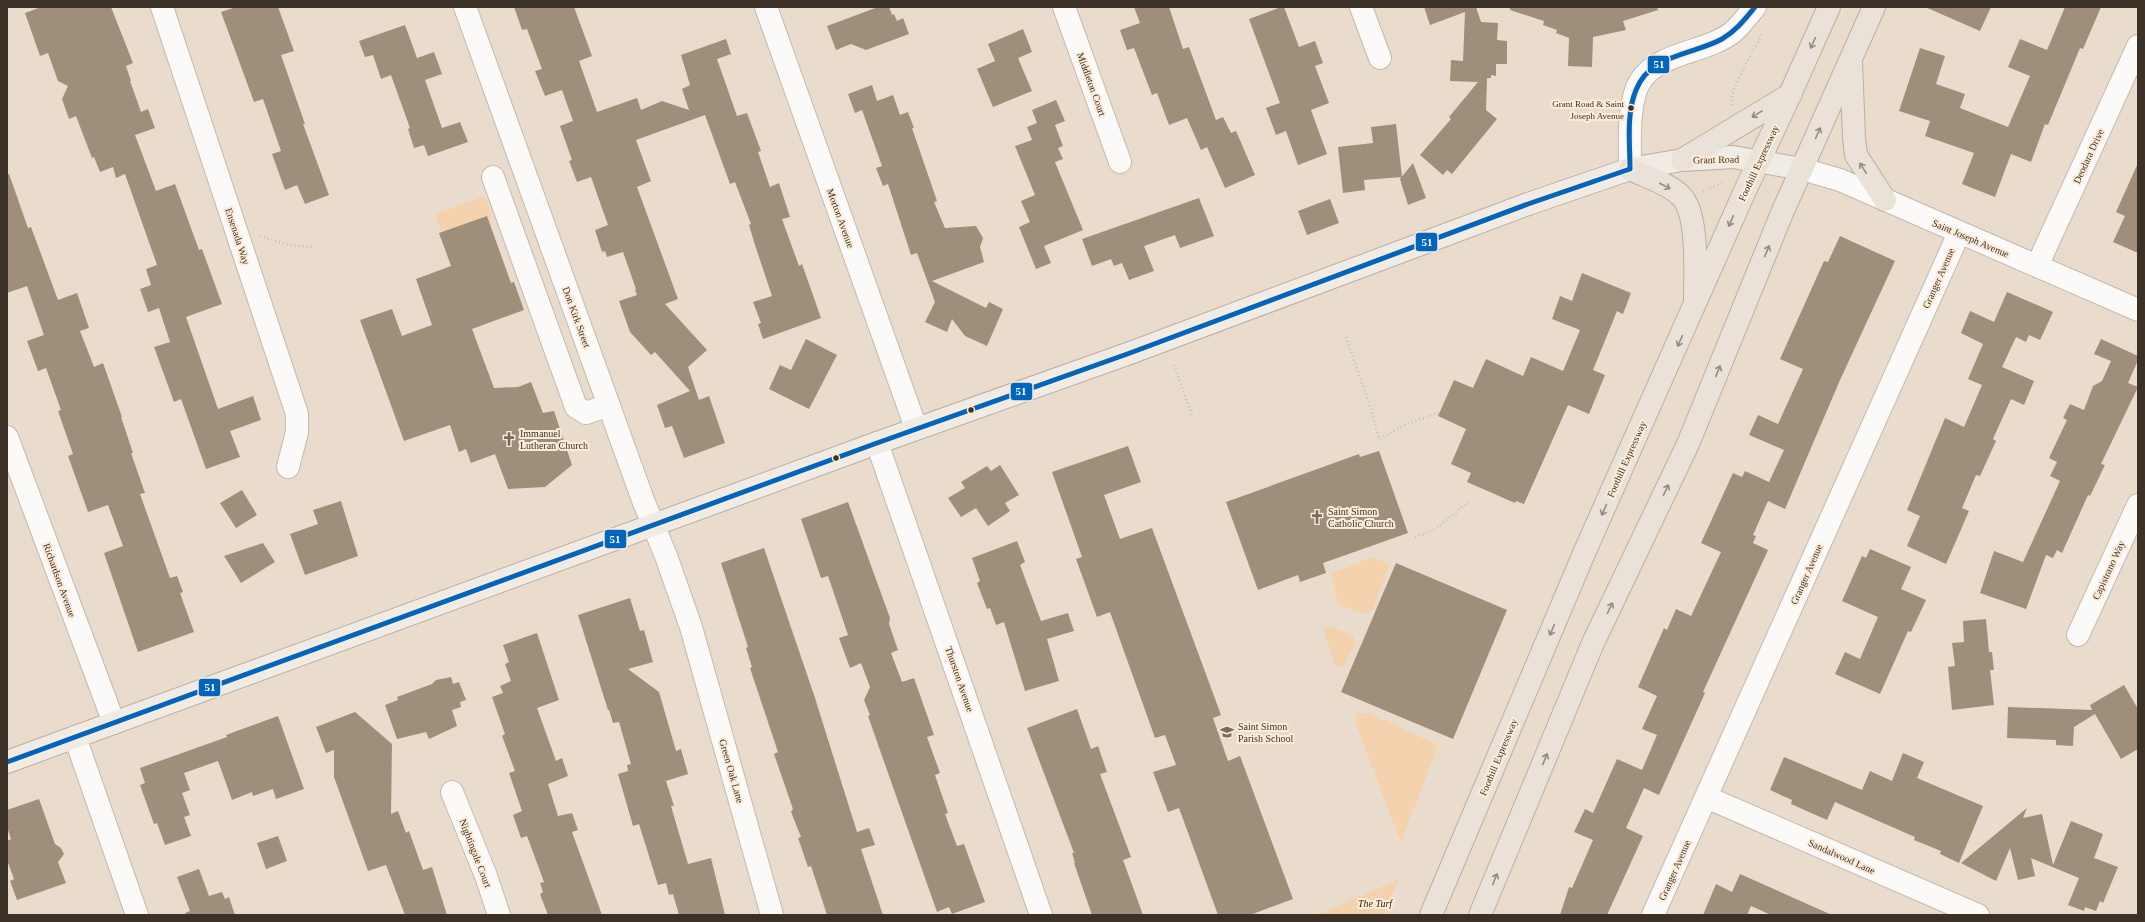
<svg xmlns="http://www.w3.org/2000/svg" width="2145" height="922" font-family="'Times New Roman',serif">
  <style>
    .green { fill: #f3d2ad }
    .building { fill: #9e8e7a }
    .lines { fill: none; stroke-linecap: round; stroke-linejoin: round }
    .minor-casing { stroke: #c4b9ac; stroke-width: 24 }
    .major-casing { stroke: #bcae9f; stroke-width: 24 }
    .highway-casing { stroke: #bcae9f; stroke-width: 24 }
    .path { stroke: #c5c0bb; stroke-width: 2.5; stroke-dasharray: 1 3; stroke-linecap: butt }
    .minor { stroke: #fcfaf8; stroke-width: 22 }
    .major { stroke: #f1ebe5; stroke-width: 22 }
    .highway { stroke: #eae2d9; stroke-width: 22 }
    .bus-1-casing { stroke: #fcecda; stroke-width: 8 }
    .bus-1 { stroke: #0065bd; stroke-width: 5 }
    .oneway { stroke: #938a80 }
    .bus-dot { fill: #3c3126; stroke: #fcecda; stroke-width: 1.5 }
    .labels { text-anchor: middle; stroke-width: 4; stroke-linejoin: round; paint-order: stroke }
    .bus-label { font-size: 9px; fill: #3c3126; stroke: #fcecda; text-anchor: end }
    .street-label { font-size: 10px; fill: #3c3126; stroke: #fcecda }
    .poi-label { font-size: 10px; fill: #3c3126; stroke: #fcecda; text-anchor: start }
    .park-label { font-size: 10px; font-style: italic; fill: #3c2300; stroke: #fcecda }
    .line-badge { stroke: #fcecda; stroke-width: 1.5 }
    .badge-label { font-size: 11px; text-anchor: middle; font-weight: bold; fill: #fff }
  </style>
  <rect width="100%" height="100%" fill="#eadccd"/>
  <!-- green -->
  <path class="green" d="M485,196L492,217L488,218L487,216L441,232L435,214Z
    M1372,557L1390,565L1371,612L1365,614L1339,605L1330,574Z
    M1330,626L1354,636L1355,644L1343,667H1336L1323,630Z
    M1358,713H1369L1438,745L1401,843L1355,722Z
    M1399,879L1383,915H1315L1324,912Z"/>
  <!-- building -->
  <path class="building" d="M41,7H111L133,63L126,66L131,81H130L141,112L148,109L155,128L135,135L156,191L175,184L199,250L202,249L222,304L186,317L218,409L253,396L261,420L230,431L240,457L206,469L181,399L174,402L154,347L170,342L159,308L148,312L140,289L151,285L146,269L157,265L125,174L116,178L113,167L100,172L94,157L92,158L76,116L69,119L62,99L68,86L58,81L48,53L40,56L25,13Z
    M236,7H278L294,51L281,55L305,124H303L329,195L305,204L297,185L285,190L272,154L281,151L263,99L254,102L221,12Z
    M514,7H574L592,56L579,61L597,112L637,98L641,110L662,101L689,110L682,89L690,85L681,55L726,39L731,54L717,59L737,116L747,113L761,151L758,152L770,187L779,183L790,217L782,219L799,266L802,264L821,318L763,339L758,324L761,323L753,302L772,296L755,245L749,225L751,224L735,182L730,184L705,115L636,140L651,181L637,187L678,299L665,304L707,350L688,367L699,400L709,396L725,443L684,458L672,426L665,428L657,405L690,391L655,352L651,355L630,332L619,301L637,295L635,290L636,289L623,252L607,257L605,251L602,252L595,230L608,225L591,177L577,182L569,161L572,160L560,126L573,121L562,90L545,96L535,71L542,69L527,29L522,30Z
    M878,7H889L892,15L894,14L897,21L903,18L909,34L866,50L851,44L836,50L827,26Z
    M1134,7H1169L1183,49L1189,47L1216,120L1223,117L1231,133L1236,131L1255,175L1225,188L1207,147L1201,150L1187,118L1169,125L1157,93L1152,95L1134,48L1127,50L1120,30L1140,23Z
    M1281,7H1284L1299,47L1315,41L1323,63L1315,66L1329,103L1311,110L1327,154L1298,165L1286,131L1276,135L1266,108L1280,103L1249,19Z
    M1424,7H1476L1481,22L1498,23L1497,40L1507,41V64H1496V76L1491,75V78H1487L1486,110L1497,119L1452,174L1447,170L1443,175L1420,155L1451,119L1449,117L1478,82L1450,81L1451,60L1463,61L1465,12L1430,25Z
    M1510,7H1657L1658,10L1623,21L1626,30L1593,37L1592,67L1568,66L1569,38L1556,33L1557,30L1543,25L1544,21L1510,10Z
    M1925,7H1991L1980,31Z
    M2065,7H2101L2083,49L2080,48L2048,125L2045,124L2031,162L2011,154L1995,197L1962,184L1974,153L1925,136L1930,121L1899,111L1920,48L1945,56L1936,84L1965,94L1960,108L2008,127L2030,76L2008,67L2020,39L2047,50Z
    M405,25L417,58L434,52L442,74L425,80L442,128L460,122L468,142L428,156L424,145L414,148L408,129L410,128L391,75L381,79L373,55L365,57L359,41Z
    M1023,29L1032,52L1018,58L1032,91L993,107L977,69L995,61L988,44Z
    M872,85L877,101L893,95L900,115L908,112L914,128H912L937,201L934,202L945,228L976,226L983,238L980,247L984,262L932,281L986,308L989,302L1003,309L987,346L965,336L952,319L947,332L925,322L935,302L917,253L911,255L888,184L883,186L876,168L882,166L862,110L855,113L848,94Z
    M1056,100L1065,121L1055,125L1063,146L1058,148L1063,159L1055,162L1083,230L1044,246L1051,263L1036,269L1019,227L1030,222L1021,201L1035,195L1015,146L1032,140L1027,127L1037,123L1032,110Z
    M1396,124L1402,177L1364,180L1365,190L1343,193L1338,147L1373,143L1371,127Z
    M1413,163L1426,198L1408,205L1400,179Z
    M2138,163V253L2113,242L2125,216L2116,212Z
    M7,174H9L28,228L31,227L58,300L77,293L89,328L80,331L94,367L103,363L122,417H121L133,453H131L145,493L140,494L170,578L177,576L183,592L180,593L194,632L138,652L104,553L123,546L108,505L88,512L68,456L73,454L58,411L61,410L46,368L38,371L27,341L44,335L27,286L7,293Z
    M1199,198L1214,236L1180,248L1175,235L1144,246L1154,271L1129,280L1122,263L1114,266L1111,259L1092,266L1082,239Z
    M1330,199L1339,223L1307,235L1298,211Z
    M487,216L511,283L514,282L524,310L472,329L494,388L518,387L531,382L543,413L554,411L572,465L545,487L508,489L495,454L471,463L466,449L459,452L450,425L404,441L360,320L392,309L402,336L432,325L416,279L451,266L439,233Z
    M1840,236L1895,261L1840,380L1785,509L1768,501L1753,535L1756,536L1753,543L1768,550L1703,692L1705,693L1659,795L1644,788L1626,828L1643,836L1607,915H1560L1569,887L1572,888L1593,840L1574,832L1585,809L1593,813L1617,759L1642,770L1657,735L1642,729L1657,696L1638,687L1664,628L1667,630L1676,609L1691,616L1721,552L1701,543L1733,473L1742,477L1745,471L1769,482L1784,450L1749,435L1758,415L1778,424L1803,369L1780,359L1824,261L1828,262Z
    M1582,273L1631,293L1623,314L1617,311L1593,370L1605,375L1589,414L1568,405L1524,504L1516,501L1515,503L1467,482L1471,473L1451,464L1466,429L1438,416L1454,380L1473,388L1486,359L1523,376L1531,357L1563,371L1580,330L1552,319L1560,296L1572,301Z
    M2007,292L2053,312L2040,340L2029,335L2026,342L2016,337L2002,367L2034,381L2024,405L2011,399L1993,439L1996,441L1980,476L1976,475L1962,508L1969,511L1946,564L1907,546L1920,516L1907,510L1945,418L1964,427L1982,385L1968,379L1983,344L1961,333L1970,311L1994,322Z
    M806,339L837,355L809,409L769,389L780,365L791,370Z
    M2101,339L2138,356V360L2128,383L2138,387L2101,464L2105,465L2090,496L2088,495L2062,553L2057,550L2053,558L2046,555L2026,609L1980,593L1994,551L2023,562L2060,481L2050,476L2057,462L2049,458L2067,420L2063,418L2070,404L2084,410L2093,386L2102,381L2111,361L2094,354Z
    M1128,446L1141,482L1104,495L1120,539L1152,528L1221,715L1213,718L1228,761L1240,756L1293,899L1250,915H1218L1179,808L1168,812L1153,772L1176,765L1165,735L1155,738L1110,612L1097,617L1076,559L1082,557L1052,472Z
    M1379,451L1408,533L1323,563L1326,573L1300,582L1298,575L1258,590L1226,502L1359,454L1360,457Z
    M1000,465L1019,495L1005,503L1010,511L988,526L976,508L961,517L948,498L965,488L961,482L987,466L991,471Z
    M242,490L257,515L236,528L220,503Z
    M341,501L358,556L305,575L290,534L318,524L313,510Z
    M848,502L890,618L889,624L898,650L891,653L902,682L914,678L934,735L927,737L940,773L935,775L948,813L945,814L957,846L964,844L985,902L952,914L949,907L937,912L868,716L870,715L864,700L870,687L861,663L850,668L839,638L848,635L828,576L821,578L801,519Z
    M1017,541L1025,562L1020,565L1041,621L1068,613L1074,631L1047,639L1059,681L1025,691L1004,622L996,625L990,608L987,609L977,583L980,581L972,558Z
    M263,543L275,562L241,583L224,556Z
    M764,548L815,698L857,832L869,828L875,845L861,849L883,915H827L811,866L808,867L798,838L801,837L791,812L793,809L774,754L778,752L750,668L752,667L746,648L748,647L721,563Z
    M1870,549L1911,567L1901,589L1926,600L1911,632L1908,631L1880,694L1835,674L1845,652L1860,659L1878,617L1842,601L1862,556L1866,558Z
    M1396,563L1507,610L1453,739L1341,692Z
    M630,598L640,631L644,630L653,662L628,669L659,692L676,751L681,749L688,774L666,781L674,806H671L688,864L711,858L725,915H679L673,894L669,895L666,883L658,885L639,824L633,826L618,774L628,771L627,765L631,764L619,722L613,723L609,710H608L578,615Z
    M1986,619L1989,652H1992L1994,670H1990L1994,705L1952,710L1948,667L1955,666L1952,643L1964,642L1963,621Z
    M537,633L559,700L537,708L556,761L562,758L568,776L548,784L558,816L572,813L578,830L572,832L602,915H548L540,894L543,892L540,883L544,882L527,836L521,838L513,815L522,811L509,773L515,771L502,736L505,734L492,697L503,693L500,686L511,681L505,664L509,662L503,645Z
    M451,677L453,684L459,682L466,700L460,702L461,707L452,710L457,726L429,739L426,732L397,739L385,705L398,700L397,697L432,684L436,680Z
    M2124,685L2138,709V749L2121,759L2095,714L2074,727L2073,746L2056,745V740L2007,738L2008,707L2092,710L2090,705Z
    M1077,709L1091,749L1098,746L1107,772L1100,774L1131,857L1123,860L1143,915H1092L1074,863H1075L1072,853H1074L1027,728Z
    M355,712L392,744L391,814L398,811L406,833L409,831L423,870L432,867L447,915H405L386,865L368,871L334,777V750L326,753L316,727Z
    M278,716L304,789L276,799L273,789L253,796L252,792L232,800L218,761L184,773L190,790L182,793L190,815L184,817L191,836L165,845L157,823L154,824L140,785L145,783L140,768L227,737L226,735Z
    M1903,753L1924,762L1917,778L1983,806L1959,863L1940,854L1941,851L1914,840L1915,837L1835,802L1827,820L1791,804L1792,800L1770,790L1784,757L1862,790L1870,771L1892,781Z
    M39,799L55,844L61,848L64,854L58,862L66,883L17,900L10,881L14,879L7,860V841L11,839L7,827V810Z
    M2027,808L2023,818L2042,814L2053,865L2071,821L2103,834L2094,858L2118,867L2103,903L2100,901L2096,911L2085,907L2084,911L2068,905L2079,878L2031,858L2035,876L2018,880L2010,848L1996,881L1961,863Z
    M278,836L287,861L266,869L257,843Z
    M199,869L209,896L222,892L225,899L229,897L235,915H186L185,913L190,911L177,877Z
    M1740,874L1832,915H1771L1751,906L1747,915H1703L1716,884L1732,892Z"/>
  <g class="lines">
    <defs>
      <path id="minor" d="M162,7L297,414V432L288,467
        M465,7L643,500L666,556L691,627L772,915
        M766,7L916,428
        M1064,7L1120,162
        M1361,7L1380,58
        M1630,169C1630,144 1628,114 1636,90C1650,51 1704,55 1733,32C1741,25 1748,15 1755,7
        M1802,169L1840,180L2138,310
        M493,177L576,407L586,413L609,405
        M2037,266L2138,46
        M7,437L114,723
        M877,443L1041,915
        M2078,635L2138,505
        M75,737L137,915
        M452,792L486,876L499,915
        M1706,797L1978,915
        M1653,915L1959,233"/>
      <path id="major" d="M7,762L877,443L1130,353L1528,204L1630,169L1682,160L1733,157L1802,169"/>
      <path id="highway" d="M1851,62L1854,138L1856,155L1885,200
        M1682,160L1791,94
        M1630,169C1646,177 1668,183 1681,196C1699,214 1695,274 1695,298
        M1431,915L1585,551L1744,193L1783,110L1829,7
        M1480,915L1593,643L1688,444L1782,213L1874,7"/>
    </defs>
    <!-- minor casing -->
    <use href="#minor" class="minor-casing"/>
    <!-- major casing -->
    <use href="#major" class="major-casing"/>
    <!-- highway casing -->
    <use href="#highway" class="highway-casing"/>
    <!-- path -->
    <path class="path" d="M1732,105C1728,89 1755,49 1763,33
      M1703,191L1722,183
      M260,236L289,245L312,247
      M1346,337L1371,409L1379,439L1407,424L1440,412
      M1174,365L1193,418
      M1415,537L1434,530L1471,500"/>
    <!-- minor -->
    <use href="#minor" class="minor"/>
    <!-- major -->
    <use href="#major" class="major"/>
    <!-- highway -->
    <use href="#highway" class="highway"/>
    <defs>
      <path id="bus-1" d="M1630,169C1630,144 1626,114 1636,90C1650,54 1693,55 1722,39C1736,31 1745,19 1755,7
        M7,762L877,443L1130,353L1528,204L1630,169"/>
    </defs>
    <!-- bus-1 casing -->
    <use href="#bus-1" class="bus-1-casing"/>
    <!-- bus-1 -->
    <use href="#bus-1" class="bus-1"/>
  </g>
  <!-- one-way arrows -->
  <defs><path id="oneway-shaft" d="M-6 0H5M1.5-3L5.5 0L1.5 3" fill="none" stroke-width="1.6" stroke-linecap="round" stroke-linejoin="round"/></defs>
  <g class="oneway">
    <use href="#oneway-shaft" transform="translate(1813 43) rotate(114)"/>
    <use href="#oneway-shaft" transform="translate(1757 114) rotate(149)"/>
    <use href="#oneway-shaft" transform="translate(1818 133) rotate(-66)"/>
    <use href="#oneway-shaft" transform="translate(1863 168) rotate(-122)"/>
    <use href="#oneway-shaft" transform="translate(1665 186) rotate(27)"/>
    <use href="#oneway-shaft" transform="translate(1731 221) rotate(113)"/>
    <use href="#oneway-shaft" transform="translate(1767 251) rotate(-68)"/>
    <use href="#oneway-shaft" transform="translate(1680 341) rotate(114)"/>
    <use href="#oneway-shaft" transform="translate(1718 371) rotate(-68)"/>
    <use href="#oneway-shaft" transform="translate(1666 490) rotate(-64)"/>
    <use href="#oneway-shaft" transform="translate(1604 510) rotate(114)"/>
    <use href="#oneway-shaft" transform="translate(1610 608) rotate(-64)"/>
    <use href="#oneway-shaft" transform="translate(1552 630) rotate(113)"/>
    <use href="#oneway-shaft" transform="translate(1545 759) rotate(-68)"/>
    <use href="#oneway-shaft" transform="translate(1495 879) rotate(-68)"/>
  </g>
  <!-- icons -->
  <defs>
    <symbol id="church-bare" viewBox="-9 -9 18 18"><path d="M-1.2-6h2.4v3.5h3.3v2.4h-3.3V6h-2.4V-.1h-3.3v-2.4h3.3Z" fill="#796d60" stroke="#fcecda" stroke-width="2.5" paint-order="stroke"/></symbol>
    <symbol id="school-bare" viewBox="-9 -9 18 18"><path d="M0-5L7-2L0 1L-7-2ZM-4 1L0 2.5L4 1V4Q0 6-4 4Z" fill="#796d60" stroke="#fcecda" stroke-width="2.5" paint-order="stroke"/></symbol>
  </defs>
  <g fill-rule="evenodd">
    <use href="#church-bare" x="499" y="429" width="20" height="20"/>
    <use href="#church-bare" x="1307" y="507" width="20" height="20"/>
    <use href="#school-bare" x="1217" y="722" width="20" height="20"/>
  </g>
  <!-- markers -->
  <g class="bus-dot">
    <circle cx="1631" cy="108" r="3.5"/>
    <circle cx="971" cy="410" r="3.5"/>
    <circle cx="836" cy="458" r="3.5"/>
  </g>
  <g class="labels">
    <!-- bus labels -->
    <g class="bus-label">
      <text x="1624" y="107">Grant Road &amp; Saint<tspan x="1624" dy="12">Joseph Avenue</tspan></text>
    </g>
    <!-- street labels -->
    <g class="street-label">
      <text transform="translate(1092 84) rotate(70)" y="4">Middleton Court</text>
      <text transform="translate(2088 156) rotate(-65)" y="4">Deodara Drive</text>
      <text transform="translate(1716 159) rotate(-1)" y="4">Grant Road</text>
      <text transform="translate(1758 163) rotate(-65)" y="4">Foothill Expressway</text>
      <text transform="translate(841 218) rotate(70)" y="4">Morton Avenue</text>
      <text transform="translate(238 236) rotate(72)" y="4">Ensenada Way</text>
      <text transform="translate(1971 238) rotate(23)" y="4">Saint Joseph Avenue</text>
      <text transform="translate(1938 278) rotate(-66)" y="4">Granger Avenue</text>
      <text transform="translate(577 317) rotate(70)" y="4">Don Kirk Street</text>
      <text transform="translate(1626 459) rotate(-66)" y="4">Foothill Expressway</text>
      <text transform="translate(2108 570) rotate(-65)" y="4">Capistrano Way</text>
      <text transform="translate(1806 574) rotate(-66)" y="4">Granger Avenue</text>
      <text transform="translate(60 580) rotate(70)" y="4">Richardson Avenue</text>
      <text transform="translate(960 679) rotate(71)" y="4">Thurston Avenue</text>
      <text transform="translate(1498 757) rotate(-67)" y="4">Foothill Expressway</text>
      <text transform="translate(732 771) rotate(74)" y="4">Green Oak Lane</text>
      <text transform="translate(476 853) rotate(69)" y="4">Nightingale Court</text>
      <text transform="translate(1842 856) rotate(24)" y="4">Sandalwood Lane</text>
      <text transform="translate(1674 870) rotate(-66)" y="4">Granger Avenue</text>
    </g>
    <!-- poi labels -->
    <g class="poi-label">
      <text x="520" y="437">Immanuel<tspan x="520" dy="12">Lutheran Church</tspan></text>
      <text x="1328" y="515">Saint Simon<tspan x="1328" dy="12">Catholic Church</tspan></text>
      <text x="1238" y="730">Saint Simon<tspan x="1238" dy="12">Parish School</tspan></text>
    </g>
    <!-- park labels -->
    <g class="park-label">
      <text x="1375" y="907">The Turf</text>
    </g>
  </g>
  <g class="line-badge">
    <rect x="1647" y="55" width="23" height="19" rx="4" fill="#0065bd"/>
    <rect x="1415" y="232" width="23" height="20" rx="4" fill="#0065bd"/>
    <rect x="1010" y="382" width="23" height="19" rx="4" fill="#0065bd"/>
    <rect x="604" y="529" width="23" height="20" rx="4" fill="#0065bd"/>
    <rect x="198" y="678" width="23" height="19" rx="4" fill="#0065bd"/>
  </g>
  <g class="badge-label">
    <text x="1659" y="68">51</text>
    <text x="1427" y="246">51</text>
    <text x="1021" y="395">51</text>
    <text x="615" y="543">51</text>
    <text x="210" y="691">51</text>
  </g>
  <!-- border -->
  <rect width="2145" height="922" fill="none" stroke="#3c3126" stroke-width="16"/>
</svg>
